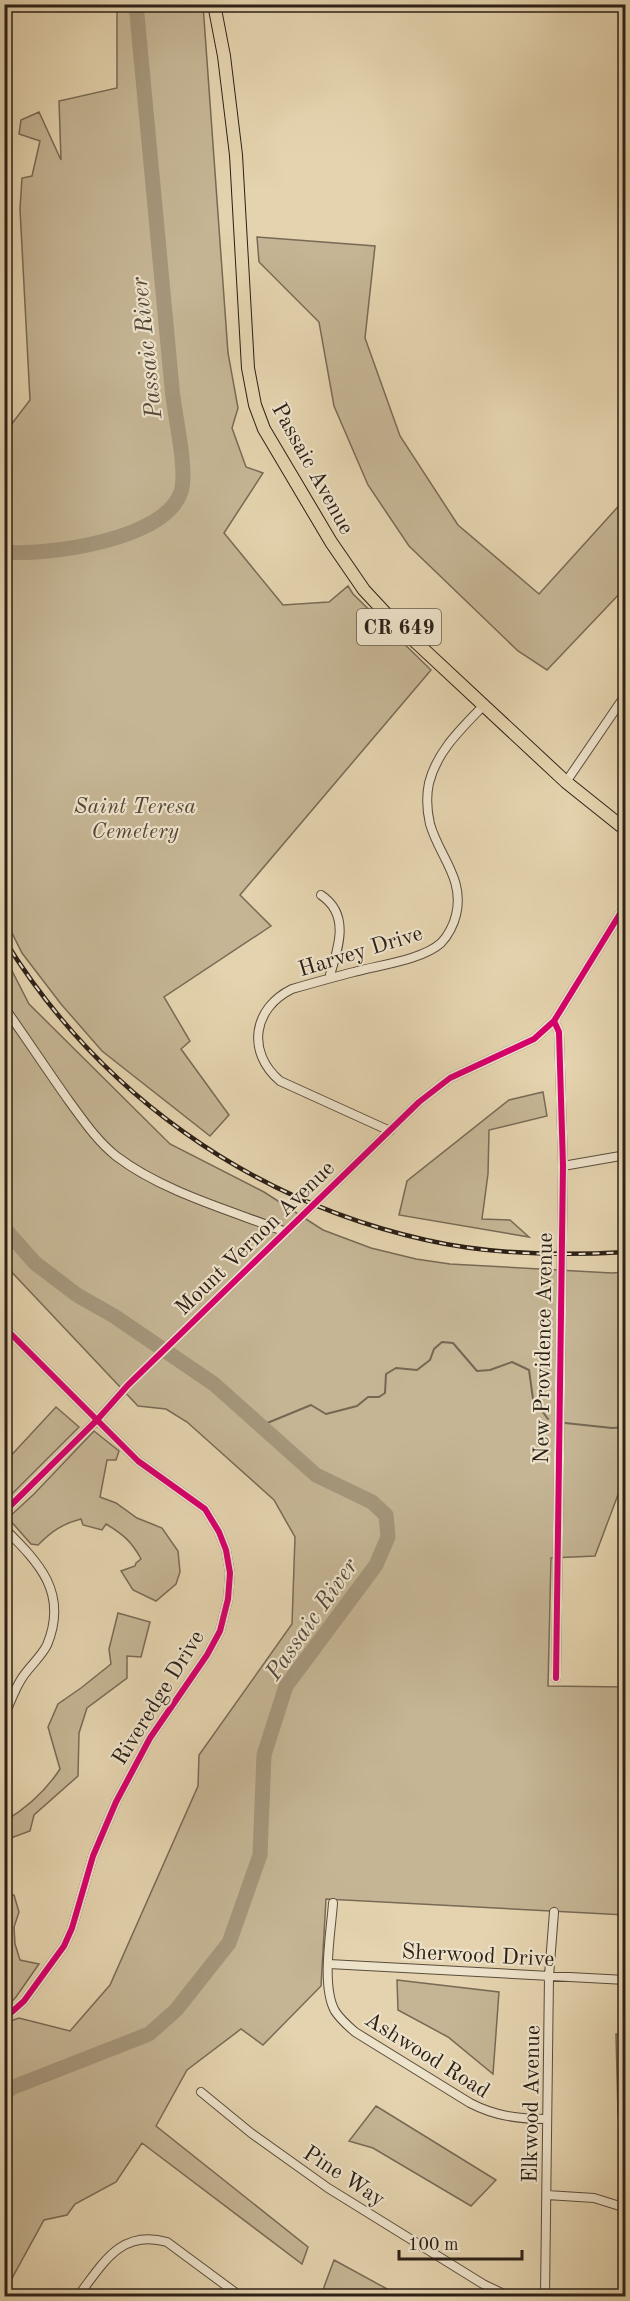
<svg xmlns="http://www.w3.org/2000/svg" width="630" height="2301" font-family="'Old Standard TT',serif">
  <style>
    .green { fill: #c5b594; stroke: #786a56; stroke-width: 1.5 }
    .lines { fill: none; stroke-linecap: round; stroke-linejoin: round }
    .stream { stroke: #756753; stroke-width: 2 }
    .river { stroke: #a5967b; stroke-width: 15 }
    .street-casing { stroke: #5a4d3d; stroke-width: 10 }
    .primary-casing { stroke: #2c2017; stroke-width: 14 }
    .street { stroke: #ede2ca; stroke-width: 8 }
    .primary { stroke: #e4d3ae; stroke-width: 12 }
    .rail-casing { stroke: #2c2017; stroke-width: 4.5 }
    .rail { stroke: #ede2ca; stroke-width: 2; stroke-dasharray: 7; stroke-linecap: butt }
    .cycleway-casing { stroke: #ede2ca; stroke-width: 10 }
    .cycleway { stroke: #d6006c; stroke-width: 6 }
    .labels { text-anchor: middle; stroke-width: 4.5; stroke-linejoin: round; paint-order: stroke }
    .shield { fill: #ede2ca; stroke: #665a4d; stroke-width: 1.5 }
    .shield-label { font-size: 21px; font-weight: bold; fill: #2c2017 }
    .street-label { font-size: 22px; fill: #2c2017; stroke: #ede2ca }
    .park-label { font-size: 22px; font-style: italic; fill: #524536; stroke: #ede2ca }
    .water-label { font-size: 24px; font-style: italic; fill: #56493a; stroke: #ede2ca }
  </style>
  <rect width="100%" height="100%" fill="#e4d3ae"/>
  <filter id="stains"><feTurbulence type="fractalNoise" baseFrequency=".00333" numOctaves="4"/><feColorMatrix values="0 0 0 0 .2 0 0 0 0 .09 0 0 0 0 .02 0 0 0 .5 -.17"/></filter>
  <radialGradient id="worn" r=".72"><stop offset=".6" stop-color="#630" stop-opacity="0"/><stop offset="1" stop-color="#630" stop-opacity=".3"/></radialGradient>
  <!-- green -->
  <path class="green" d="M117,5H203L228,353L238,408L232,428L246,467L263,473L224,533L283,605L329,602L348,586L353,594L431,670L240,895L271,926L164,997L190,1041L181,1049L229,1115L210,1136L102,1051L61,1004L22,953L5,919L4,434L30,400L20,209L22,178L32,176L40,141L19,134L21,120L39,112L61,160L59,101L117,88Z
    M257,237L375,246L365,338L400,436L458,525L539,594L625,499V588L547,670L518,651L409,546L368,485L334,406L319,322L259,262Z
    M5,957L29,1004L170,1144L264,1192L323,1230L371,1248L416,1259L450,1264L612,1273L626,1272L625,1476L595,1556L551,1558L548,1686L625,1687V1915L326,1899L321,1986L263,2045L241,2029L187,2070L156,2126L308,2247L302,2264L142,2143L116,2182L75,2204L67,2215L44,2220L5,2291V2023L19,2018L70,2031L110,1985L198,1786L199,1755L292,1624L295,1537L274,1500L187,1422L166,1409L138,1406L5,1265L4,1025L17,1019L5,1003Z
    M543,1092L547,1116L489,1130L488,1174L482,1219L510,1220L529,1237L399,1215L407,1181L509,1100Z
    M56,1407L79,1427L5,1501V1462Z
    M94,1431L119,1451L116,1460H107L100,1497L116,1503L137,1518L162,1528L178,1551L180,1572L176,1584L156,1601L133,1590L121,1571L135,1566L136,1563L141,1559C132,1542 123,1534 106,1524L102,1530L83,1525L81,1519C62,1524 52,1531 38,1545L31,1544L8,1518L34,1494Z
    M118,1613L150,1622L141,1657L127,1656V1678L87,1708L79,1733L78,1776L34,1815L30,1831L8,1839V1855L5,1854V1821C28,1807 45,1792 60,1769L48,1727L58,1704L81,1688L111,1664L109,1649Z
    M5,1895H14L19,1912L14,1927L15,1944L20,1960L39,1964L16,1997L5,2009L4,1954C8,1947 4,1906 5,1895Z
    M397,1980L499,1992L493,2074L448,2037L398,2010Z
    M616,2034L626,2035L625,2104L618,2113Z
    M376,2106L496,2180L471,2206L373,2148L349,2141Z
    M334,2260L400,2296H324V2287Z"/>
  <g class="lines">
    <!-- stream -->
    <path class="stream" d="M565,1423L612,1428L626,1427
      M260,1426L311,1405L326,1414L357,1406L368,1397H379L385,1393L386,1374L396,1368L417,1370L430,1360L434,1349L442,1342L453,1343L477,1371L490,1370L512,1362L529,1370L533,1399L548,1419"/>
    <!-- river -->
    <path class="river" d="M4,552C47,556 165,540 181,492C188,469 174,414 172,388C160,260 148,132 136,4
      M4,1228L35,1263L77,1295L114,1316L214,1384L316,1475L372,1502L386,1515L388,1537L376,1565L286,1686L264,1755L260,1855L229,1943L176,2010L149,2034L11,2088L4,2095"/>
    <defs>
      <path id="street" d="M4,249H6
        M4,333H7
        M566,782L626,694
        M321,895C351,915 338,949 329,978
        M4,1007C26,1038 47,1070 69,1101C83,1120 97,1141 116,1156C163,1192 232,1211 286,1232
        M554,1021L559,1032L563,1166L556,1678
        M390,1131L280,1081C246,1052 253,1008 292,989C313,983 334,977 354,972C379,965 422,960 441,943C448,936 454,924 456,915C465,879 439,856 430,824C427,811 426,797 429,783C437,751 461,729 484,705
        M563,1166L626,1155
        M4,1327L138,1461L205,1509L219,1532L226,1550L230,1573L228,1599L220,1631L207,1655L150,1738L116,1802L93,1856L72,1928L64,1946L24,2001L4,2019
        M4,1512L97,1420L128,1385L419,1102L450,1078L534,1039L554,1021L626,904
        M4,1528C38,1562 69,1592 47,1645C41,1657 29,1667 22,1678C14,1690 10,1704 4,1716
        M333,1903C331,1932 321,1986 335,2011C340,2019 348,2026 355,2032L470,2103C495,2116 518,2119 547,2119
        M329,1964L626,1980
        M201,2092L251,2133L328,2188L483,2284L508,2296
        M547,2195L594,2198L626,2208
        M78,2296C103,2264 120,2229 167,2242L240,2296
        M545,2296L549,1976L554,1912"/>
      <path id="primary" d="M214,4L224,56L236,155L248,368L255,405L264,429L331,542L364,590L391,619L566,782L626,830"/>
    </defs>
    <!-- street casing -->
    <use href="#street" class="street-casing"/>
    <!-- primary casing -->
    <use href="#primary" class="primary-casing"/>
    <!-- street -->
    <use href="#street" class="street"/>
    <!-- primary -->
    <use href="#primary" class="primary"/>
    <defs>
      <path id="rail" d="M4,939C98,1093 251,1201 426,1240C492,1255 559,1256 626,1252"/>
    </defs>
    <!-- rail casing -->
    <use href="#rail" class="rail-casing"/>
    <!-- rail -->
    <use href="#rail" class="rail"/>
    <defs>
      <path id="cycleway" d="M554,1021L559,1032L563,1166L556,1678
        M4,1327L138,1461L205,1509L219,1532L226,1550L230,1573L228,1599L220,1631L207,1655L150,1738L116,1802L93,1856L72,1928L64,1946L24,2001L4,2019
        M4,1512L97,1420L128,1385L419,1102L450,1078L534,1039L554,1021L626,904"/>
    </defs>
    <!-- cycleway casing -->
    <use href="#cycleway" class="cycleway-casing"/>
    <!-- cycleway -->
    <use href="#cycleway" class="cycleway"/>
  </g>
  <g class="labels">
    <!-- shield labels -->
    <rect class="shield" x="357" y="609" width="84" height="36" rx="4.5"/>
    <g class="shield-label">
      <text x="399" y="634">CR 649</text>
    </g>
    <!-- street labels -->
    <g class="street-label">
      <text transform="translate(314 468) rotate(61)" y="8">Passaic Avenue</text>
      <text transform="translate(360 950) rotate(-17)" y="8">Harvey Drive</text>
      <text transform="translate(254 1237) rotate(-44)" y="8">Mount Vernon Avenue</text>
      <text transform="translate(542 1348) rotate(-89)" y="8">New Providence Avenue</text>
      <text transform="translate(157 1697) rotate(-58)" y="8">Riveredge Drive</text>
      <text transform="translate(478 1954) rotate(3)" y="8">Sherwood Drive</text>
      <text transform="translate(428 2054) rotate(32)" y="8">Ashwood Road</text>
      <text transform="translate(530 2104) rotate(-89)" y="8">Elkwood Avenue</text>
      <text transform="translate(345 2175) rotate(33)" y="8">Pine Way</text>
    </g>
    <!-- park labels -->
    <g class="park-label">
      <text x="135" y="813">Saint Teresa<tspan x="135" dy="25">Cemetery</tspan></text>
    </g>
    <!-- water labels -->
    <g class="water-label">
      <text transform="translate(146 348) rotate(-96)" y="8">Passaic River</text>
      <text transform="translate(311 1619) rotate(-55)" y="8">Passaic River</text>
    </g>
  </g>
  <!-- margin -->
  <rect width="630" height="2301" fill="none" stroke="#e4d3ae" stroke-width="24"/>
  <rect x="6" y="6" width="618" height="2289" fill="none" stroke="#2c2017" stroke-width="3"/>
  <rect x="12" y="12" width="606" height="2277" fill="none" stroke="#2c2017" stroke-width="1.5"/>
  <!-- scale -->
  <path d="M399 2250v9h123v-9" fill="none" stroke="#2c2017" stroke-width="3"/>
  <text x="408" y="2250" font-size="18" fill="#2c2017" stroke="#ede2ca" stroke-width="4.5" paint-order="stroke">100 m</text>
  <rect width="100%" height="100%" filter="url(#stains)"/>
  <rect width="100%" height="100%" fill="url(#worn)"/>
</svg>
